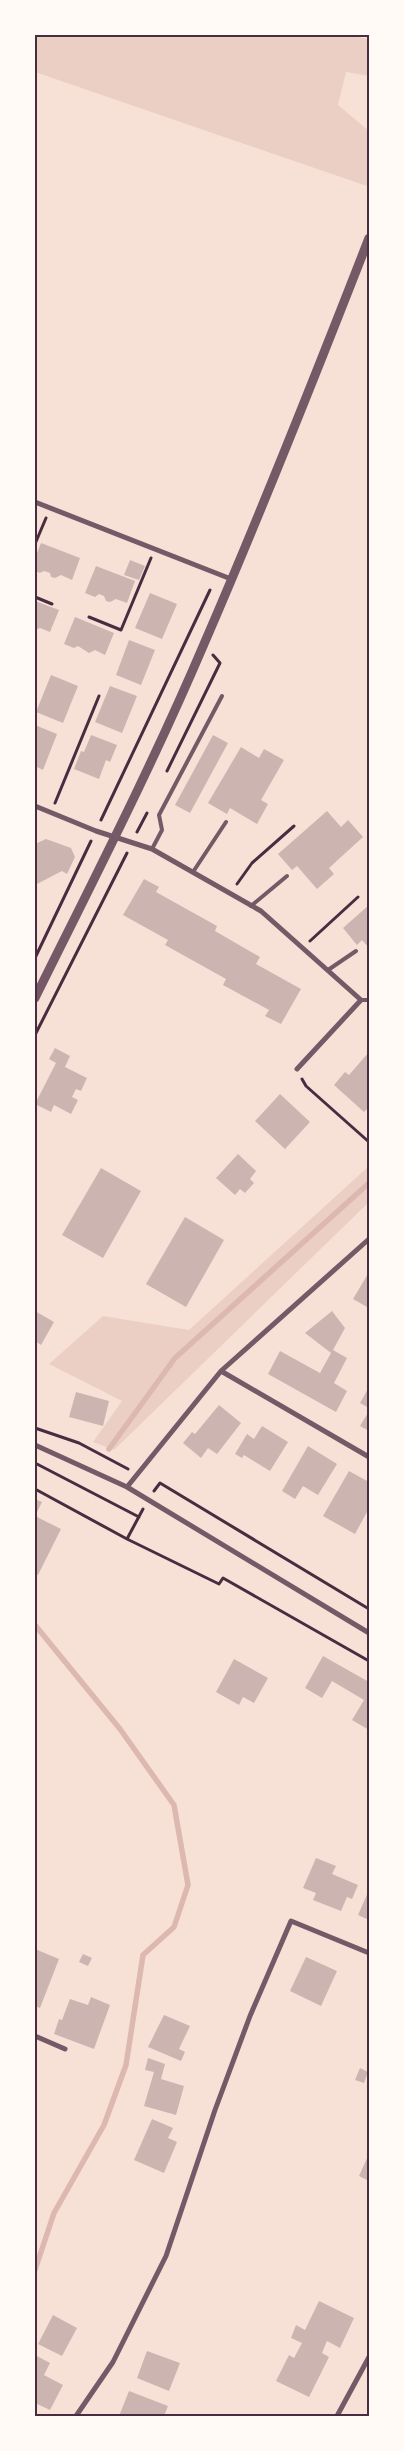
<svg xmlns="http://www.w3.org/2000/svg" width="404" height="2451" font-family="Ubuntu,sans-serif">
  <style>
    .green { fill: #ebcfc5 }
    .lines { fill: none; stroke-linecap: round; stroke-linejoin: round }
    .stream { stroke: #dcb8b0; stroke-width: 5.5 }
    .building { fill: #ccb4b1 }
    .path { stroke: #4a2c40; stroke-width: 3 }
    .service { stroke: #755966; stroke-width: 4 }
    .minor { stroke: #755966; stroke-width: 5 }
    .tertiary { stroke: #755966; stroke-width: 9 }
    .neatline { fill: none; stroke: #4a2c40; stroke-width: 2 }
  </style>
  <rect width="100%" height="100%" fill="#f7e1d7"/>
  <!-- green -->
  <path class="green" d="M35,35H345L369,39V76L346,72L338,105L369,131V183L367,186L35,72Z
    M369,1166V1202L114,1450L93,1442L122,1401L49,1364L103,1316L189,1330Z"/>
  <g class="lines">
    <!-- stream -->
    <path class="stream" d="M109,1449L175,1358L369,1183
      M35,1625L120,1729L174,1805L188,1885L174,1927L143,1955L126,2065L104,2125L54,2213L35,2270"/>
  </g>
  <!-- building -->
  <path class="building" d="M41,543L80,558L72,580L61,575L55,578L51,577L50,573L44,571L40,573L35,571V558Z
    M130,560L145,566L139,580L124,575Z
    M96,566L135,581L127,603L116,599L110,602L106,601L104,596L99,594L95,597L85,593Z
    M150,593L177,604L162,639L135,628Z
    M35,601L59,610L50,632L40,628L35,630Z
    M75,617L114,633L105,655L95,650L89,653L78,646L74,648L64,644Z
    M129,640L155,650L141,685L116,675Z
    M51,675L78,686L63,723L36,712Z
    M110,686L137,696L122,733L95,722Z
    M35,725L57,734L43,770L35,766Z
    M91,735L117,745L110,762L106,760L99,779L74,769L81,751L84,752Z
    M213,735L228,743L190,813L175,805Z
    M241,747L259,758L264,749L284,760L261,800L268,804L257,824L230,808L227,814L208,803Z
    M327,811L341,827L348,820L363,837L329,868L334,874L317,889L297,866L292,870L278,854Z
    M46,839L71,848L75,857L67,874L62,871L35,885V844Z
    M144,879L159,887L156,892L217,926L215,931L260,957L256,964L301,989L281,1024L265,1016L269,1010L223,985L226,979L165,945L168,940L123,915Z
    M369,905V948L362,940L357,945L343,928Z
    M55,1048L70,1056L65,1067L87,1078L81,1091L76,1089L72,1097L78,1100L71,1114L54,1105L51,1112L35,1104L56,1063L49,1059Z
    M369,1052V1107L364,1112L334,1085L345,1072L349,1075Z
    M280,1094L310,1122L285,1149L255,1121Z
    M238,1154L256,1171L250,1179L254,1183L245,1193L240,1189L235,1195L216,1178Z
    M101,1168L141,1191L103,1258L62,1235Z
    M185,1217L224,1240L186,1307L146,1284Z
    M369,1272V1308L353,1299Z
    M35,1311L54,1322L41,1345L35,1341Z
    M332,1311L345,1328L333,1350L347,1358L334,1383L347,1391L336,1412L268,1374L280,1351L320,1373L331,1353L305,1333Z
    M369,1387V1408L360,1403Z
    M76,1392L109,1401L103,1426L69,1417Z
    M219,1405L241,1423L217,1454L208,1448L201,1458L183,1443L192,1432L195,1434Z
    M369,1411V1431L360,1426Z
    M262,1426L288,1442L270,1471L244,1455L242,1458L235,1454L247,1434L254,1439Z
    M308,1446L337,1464L318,1495L303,1486L295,1499L282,1491Z
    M349,1471L369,1482V1513L367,1512L355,1534L323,1516Z
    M35,1499L42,1502L35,1516L61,1529L38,1575L35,1573Z
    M323,1656L369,1682V1730L352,1720L364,1700L332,1681L322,1698L305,1688Z
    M234,1659L268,1678L254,1703L243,1697L239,1705L216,1692Z
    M316,1858L336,1866L332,1874L358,1885L352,1899L347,1897L341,1911L313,1900L316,1893L303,1888Z
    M369,1890V1920L358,1915Z
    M35,1949L59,1959L40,2008L35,2006Z
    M83,1954L92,1958L88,1966L79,1962Z
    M306,1957L337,1971L321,2006L290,1991Z
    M91,1997L110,2005L94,2049L54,2034L59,2019L62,2020L70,1999L88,2005Z
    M164,2015L190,2026L179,2049L185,2052L181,2061L148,2047Z
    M148,2058L165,2064L161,2079L184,2086L176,2115L144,2106L154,2072L145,2070Z
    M360,2068L368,2072L364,2083L355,2080Z
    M152,2119L173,2128L168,2138L177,2142L164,2173L134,2160Z
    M369,2154V2181L359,2176Z
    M319,2301L354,2318L340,2348L327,2341L322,2353L329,2357L309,2397L276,2381L289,2355L294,2358L302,2343L291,2338L296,2325L305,2330Z
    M53,2315L77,2328L62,2356L38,2344Z
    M147,2351L180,2363L169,2391L137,2378Z
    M35,2355L50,2363L44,2375L63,2385L50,2410L35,2403Z
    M129,2391L168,2406L164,2416H119Z"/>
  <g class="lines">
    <!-- path -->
    <path class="path" d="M35,544L46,518
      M35,597L52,604
      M89,617L121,630L151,558
      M167,771L220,663L213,655
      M55,803L99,696
      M101,820L210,590
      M137,832L147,813
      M237,884L252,863L294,826
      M310,941L358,897
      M35,958L91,841
      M35,1035L127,853
      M302,1079L306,1086L369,1142
      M35,1428L79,1443L128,1469
      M35,1463L139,1517
      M35,1489L127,1539
      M154,1491L160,1483L369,1609
      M143,1509L127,1539L219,1584L223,1578L369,1661"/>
    <!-- service -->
    <path class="service" d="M152,849L162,830L159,815L222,696
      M193,872L226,822
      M251,906L287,876
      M328,970L356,951
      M361,1000H369"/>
    <!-- minor -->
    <path class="minor" d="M35,502L231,579
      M35,806L96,831L152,849L261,911L361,1000L297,1069
      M221,1371L369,1457
      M35,1445L127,1487L369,1633
      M127,1487L221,1371L369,1239
      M35,2036L65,2049
      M76,2416L113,2362L166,2256L215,2110L250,2016L291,1921L369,1953
      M337,2416L369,2357"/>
    <!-- tertiary -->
    <path class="tertiary" d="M35,998C93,881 153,764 204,644C262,510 316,374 369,238"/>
  </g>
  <!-- border -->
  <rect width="404" height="2451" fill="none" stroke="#fffaf5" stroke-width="72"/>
  <rect x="36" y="36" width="332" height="2379" class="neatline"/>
</svg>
